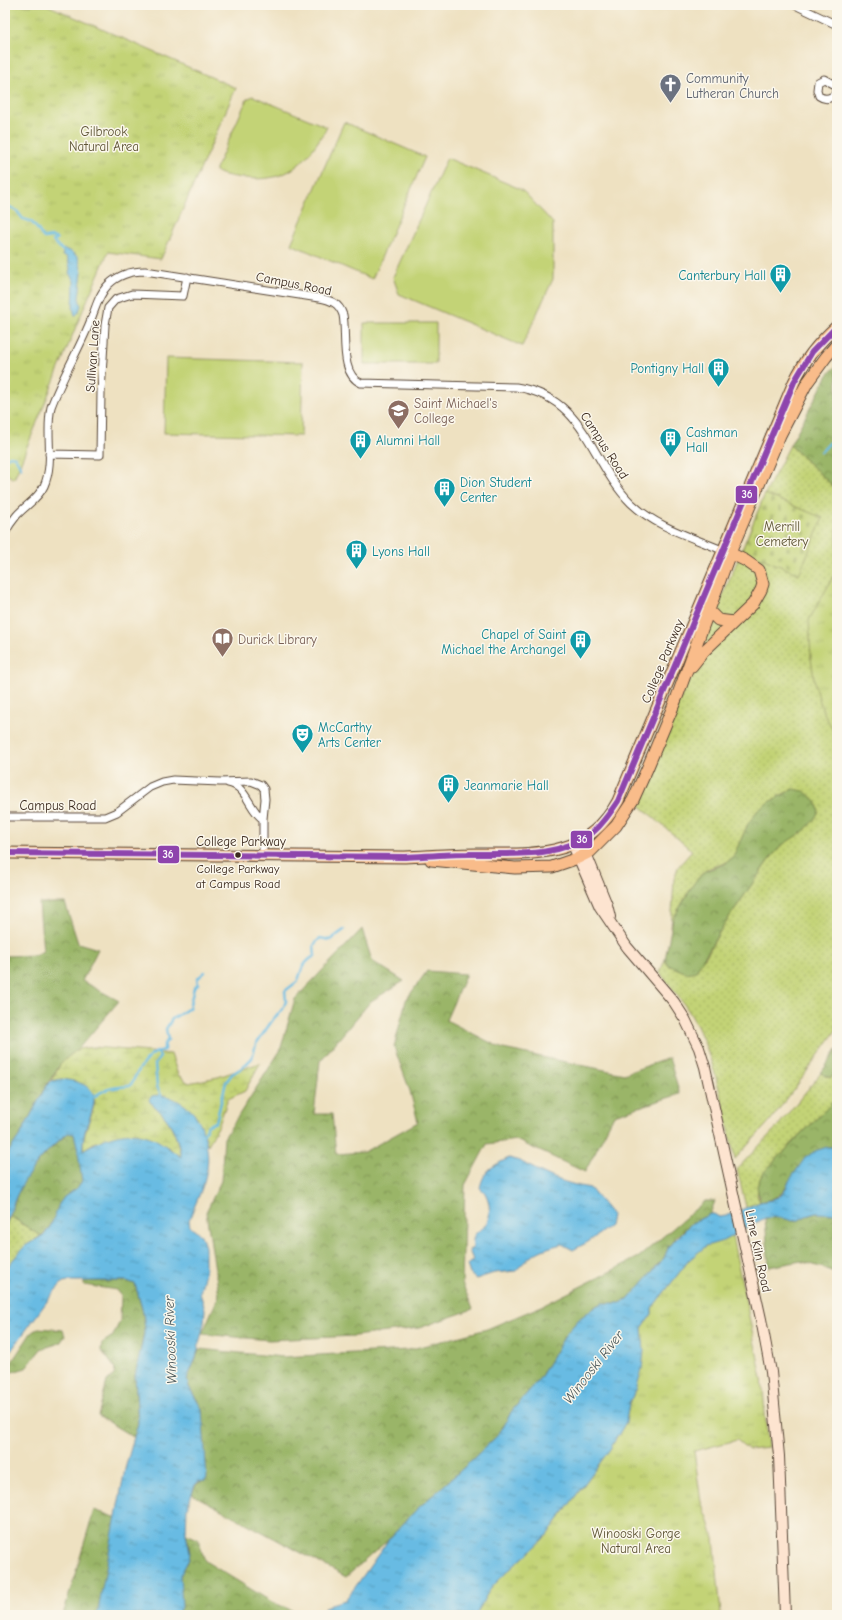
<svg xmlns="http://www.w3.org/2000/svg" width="842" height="1620" font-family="'Comic Neue',sans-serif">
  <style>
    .grass { fill: url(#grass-dots); stroke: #7f7e4a }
    .forest { fill: url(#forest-crowns); stroke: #6a7042 }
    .wetland { fill: url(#wetland-marsh); stroke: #7f7e4a }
    .cemetery { fill: url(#cemetery-stones); stroke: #7f7e4a }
    .park { fill: url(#park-tufts); stroke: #7f7e4a }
    .pitch { fill: #c3d376; stroke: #7f7e4a }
    .water { fill: url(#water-ripples); stroke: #517280 }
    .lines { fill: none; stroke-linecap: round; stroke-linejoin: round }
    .stream { stroke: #67bbe3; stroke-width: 2.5 }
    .minor-casing { stroke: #564536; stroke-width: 9 }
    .secondary-casing { stroke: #564536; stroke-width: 12 }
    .primary-casing { stroke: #564536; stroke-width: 13 }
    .minor { stroke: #fff; stroke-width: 7 }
    .secondary { stroke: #fde4d0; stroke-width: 10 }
    .primary { stroke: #f9bc8a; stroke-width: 11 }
    .bus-1-casing { stroke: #fbf7ec; stroke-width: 9 }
    .bus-1 { stroke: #8e44ad; stroke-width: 6 }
    .bus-dot { fill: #3b2a1e; stroke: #fbf7ec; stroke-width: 1.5 }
    .labels { text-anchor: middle; stroke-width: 3; stroke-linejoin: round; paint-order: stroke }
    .bus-label { font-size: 12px; fill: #3b2a1e; stroke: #fbf7ec }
    .worship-label { font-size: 13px; fill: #5b616d; stroke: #fbf7ec; text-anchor: start }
    .park-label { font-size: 13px; fill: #5d5434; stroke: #fbf7ec }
    .culture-label { font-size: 13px; fill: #0d838f; stroke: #fbf7ec; text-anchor: start }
    .street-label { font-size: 13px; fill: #3b2a1e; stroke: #fbf7ec }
    .education-label { font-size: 13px; fill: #785e54; stroke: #fbf7ec; text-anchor: start }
    .water-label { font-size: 14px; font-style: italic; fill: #485659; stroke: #fbf7ec }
    .line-badge { stroke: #fbf7ec; stroke-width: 1.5 }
    .badge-label { font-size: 11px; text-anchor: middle; font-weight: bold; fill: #fff }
  </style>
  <defs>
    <pattern id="grass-dots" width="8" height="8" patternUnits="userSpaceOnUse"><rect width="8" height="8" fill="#c3d376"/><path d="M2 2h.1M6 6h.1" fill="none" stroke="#a8b566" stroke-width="1.8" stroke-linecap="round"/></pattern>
    <pattern id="forest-crowns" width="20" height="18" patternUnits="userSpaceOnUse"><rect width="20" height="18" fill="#9ab567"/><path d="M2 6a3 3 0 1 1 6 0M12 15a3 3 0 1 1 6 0" fill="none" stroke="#7f9354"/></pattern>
    <pattern id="wetland-marsh" width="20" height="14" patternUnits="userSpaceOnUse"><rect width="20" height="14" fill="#c3d376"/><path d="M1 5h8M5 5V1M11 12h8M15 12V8" fill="none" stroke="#a8b566"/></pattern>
    <pattern id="cemetery-stones" width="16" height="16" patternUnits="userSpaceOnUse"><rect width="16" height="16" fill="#c3d376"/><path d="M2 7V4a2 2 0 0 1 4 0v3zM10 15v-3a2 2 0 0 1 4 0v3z" fill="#a8b566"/></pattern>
    <pattern id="park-tufts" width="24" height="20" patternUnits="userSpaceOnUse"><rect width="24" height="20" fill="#c3d376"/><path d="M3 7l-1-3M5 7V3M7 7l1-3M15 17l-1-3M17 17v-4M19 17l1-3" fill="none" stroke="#a8b566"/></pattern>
    <pattern id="water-ripples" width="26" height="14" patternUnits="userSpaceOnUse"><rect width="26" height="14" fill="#67bbe3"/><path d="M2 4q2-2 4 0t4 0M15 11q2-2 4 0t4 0" fill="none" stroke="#5698b7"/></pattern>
  </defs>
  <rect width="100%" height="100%" fill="#fbf7ec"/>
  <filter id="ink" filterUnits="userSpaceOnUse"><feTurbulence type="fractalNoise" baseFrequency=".025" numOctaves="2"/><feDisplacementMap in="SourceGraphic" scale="8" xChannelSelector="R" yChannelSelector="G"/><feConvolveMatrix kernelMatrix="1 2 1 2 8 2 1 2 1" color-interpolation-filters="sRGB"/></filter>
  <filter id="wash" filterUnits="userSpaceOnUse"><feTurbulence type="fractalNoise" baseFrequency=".012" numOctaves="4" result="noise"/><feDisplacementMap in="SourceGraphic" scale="16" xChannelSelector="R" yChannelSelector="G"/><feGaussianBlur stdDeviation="0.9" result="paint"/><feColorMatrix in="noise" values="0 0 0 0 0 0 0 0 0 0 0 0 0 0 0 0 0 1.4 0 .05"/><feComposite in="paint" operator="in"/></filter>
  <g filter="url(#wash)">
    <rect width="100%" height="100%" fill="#eee1c1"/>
    <!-- grass -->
    <path class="grass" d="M790,445L837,490V1029L795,1088L770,1121L735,1159C725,1114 717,1068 697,1026C688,1007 673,990 660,973L665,959L668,965L705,958L723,926L768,861L782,845L793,789C776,797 756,809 747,827C742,836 739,849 733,857C726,866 715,864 706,870C695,878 674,916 671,929L674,879L678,867L692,851L637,803L765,494Z
      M821,1073C827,1078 830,1078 837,1075V1098L762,1174L757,1195L760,1202L746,1207L737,1169L777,1127Z
      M10,1216L41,1236L25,1246L5,1269V1227Z"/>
    <!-- forest -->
    <path class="forest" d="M837,365V490L790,445L828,375Z
      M793,789L804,791L816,801L819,811L814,820L804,831L782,845L768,861L723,926L696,971L687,973L668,965L665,959L673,919L694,883L705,871L725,864L733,857L748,824L757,811L766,804Z
      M39,903H65L78,943L98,949L82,981L119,1001L78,1049L62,1062L46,1086L22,1132L5,1157V956L36,955L43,951Z
      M362,929L372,961L404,981L371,1001L320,1061L314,1114H332L336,1154L364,1152L418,1122L410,1091L394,1047L406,1000L427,971L466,974L446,1020L503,1049L624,1074L669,1058L680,1094L614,1115L585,1172L516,1140L487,1144L465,1185L462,1283L473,1309L419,1328L355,1336L269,1340L202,1334L219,1295L206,1212L221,1181L224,1138L280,1051L295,999Z
      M837,1050V1075C830,1078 827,1078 821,1073Z
      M837,1098V1147H827L789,1181C783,1196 774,1199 760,1202L757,1186L762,1174Z
      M68,1133L74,1134C77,1143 83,1172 82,1180C81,1190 68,1192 63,1199C54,1211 54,1228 41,1236L10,1216C14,1206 16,1195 21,1186C34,1164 49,1149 68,1133Z
      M705,1201H715L710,1214L692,1223L677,1236L669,1246L664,1258L657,1265L649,1277L628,1300L620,1303H602L596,1306L579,1319L566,1334L540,1378L511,1412L504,1426L497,1436L459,1472L416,1510L389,1539L346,1577L192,1494C195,1486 196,1482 205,1481L202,1409L189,1387L187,1379L196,1358L199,1349L283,1357L408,1350L487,1329L542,1306L639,1257Z
      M816,1213L837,1214V1277L830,1270L801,1261L769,1267L765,1218L779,1217L793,1221L799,1220L806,1216Z
      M84,1281H127L135,1284L143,1312L145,1329L135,1376L138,1423L135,1438L98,1416L107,1381L114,1375L115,1368L101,1350L102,1343L113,1336L120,1321L121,1295L117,1290L84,1285Z
      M38,1328L63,1330L65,1336L60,1343L41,1349L26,1368L12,1372L7,1369L31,1333Z
      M94,1510L117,1518L97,1615H63Z
      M186,1534L198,1539L205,1561L272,1602L303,1615H177C185,1600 177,1590 180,1575C182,1569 187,1565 189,1559C191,1550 188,1542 186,1534Z"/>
    <!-- wetland -->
    <path class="wetland" d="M94,1047L171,1054L178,1075L189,1083L218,1077L260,1063L245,1091L228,1099L218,1127L208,1145L200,1124L150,1102C170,1119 176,1132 181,1158L168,1147L95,1142L83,1150C82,1132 92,1118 95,1101L62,1079L51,1081L62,1062L78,1049Z"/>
    <!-- cemetery -->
    <path class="cemetery" d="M765,494L823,518L799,574L742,550Z"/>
    <!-- park -->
    <path class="park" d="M5,5H47L236,88L161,259L108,252L77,324L14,479L5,473Z
      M837,570V738L822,709L815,684L811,659L809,620Z
      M732,1236L762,1378L768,1448L749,1450L737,1440L694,1451L701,1502L708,1518L714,1538L721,1615H476C482,1604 486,1593 495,1584C511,1566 531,1553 547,1535L610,1449L626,1422L629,1403L636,1390L642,1328L652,1314V1308L689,1260L698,1252L706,1246Z"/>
    <!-- pitch -->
    <path class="pitch" d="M253,96L327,127C306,163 288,183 245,178C234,177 225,176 215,171L247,99Z
      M344,122L425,157L372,279L291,244Z
      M447,158L518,188L524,192L553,223V279L522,346L399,294L393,277Z
      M364,323H436V364H364Z
      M166,358L303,362L301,436L164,433Z"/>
    <!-- water -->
    <path class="water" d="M64,249L70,251L78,257L82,272L79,298L81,306L78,313L75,316L73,308L74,281L69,273L70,268L67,257L62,256Z
      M62,1079C121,1087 80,1117 83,1150C106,1136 129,1127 155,1139C164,1144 172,1151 181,1157C177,1132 169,1118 150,1102L149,1099L152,1096C163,1093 174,1098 183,1104C193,1110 200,1121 203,1131C215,1167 202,1187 189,1220L190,1227L201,1235L205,1247V1272L200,1293L205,1309L204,1323L196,1358L187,1379L189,1387L202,1409L207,1478L205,1481L198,1482L195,1485L187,1508L186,1534L190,1553L189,1559L180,1576L182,1605L177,1615H97L125,1469L138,1423L135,1376L145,1329L143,1312L135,1284L127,1281H69L63,1282L53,1293L5,1359V1269L25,1246L45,1234L51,1225L59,1204L64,1197L77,1188L82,1181L77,1146L74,1134L68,1133C49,1148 33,1165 21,1187C14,1199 10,1214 5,1227V1157L22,1132L46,1086L51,1081Z
      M827,1147H837V1214L816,1213L806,1216L799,1220L793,1221L779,1217L765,1218L723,1241L706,1246L689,1260L652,1308V1314L642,1328L644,1351L642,1369L636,1390L629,1403L626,1422L610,1449L547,1535C531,1553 511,1566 495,1584C486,1593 482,1604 476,1615H317L325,1607L331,1604L345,1600L356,1586L389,1539L416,1510L459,1472L497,1436L504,1426L511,1412L540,1378L566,1334L579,1319L596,1306L602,1303H620L628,1300L664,1258L669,1246L692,1223L710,1214H714L719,1217L726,1216L760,1202L771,1200L780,1196L786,1189L789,1181L805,1158L815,1151Z
      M509,1158C521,1160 530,1167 541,1172C557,1180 572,1185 590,1188L612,1215L610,1226L588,1242L573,1250L562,1244C541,1249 530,1254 516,1271L494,1273L476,1279L470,1274L467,1265L473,1260L469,1250L473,1248C471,1230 479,1234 486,1224C491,1217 490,1202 486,1195C485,1192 482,1190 480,1188C484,1169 493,1166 509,1158Z"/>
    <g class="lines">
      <!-- stream -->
      <path class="stream" d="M5,204L17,211L23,219C36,221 36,230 44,238L53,237L57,239L53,241L63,251
        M821,452L837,435
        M5,459L10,456L15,457L21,468
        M157,1051L160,1057L155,1064L157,1086L161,1095
        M94,1097C104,1088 117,1087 130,1086C138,1072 146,1052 164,1050V1044L168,1040L166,1029L172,1019L189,1008L194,988L198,984L197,979L205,972
        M204,1134L208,1125L216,1122L226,1082L232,1074L243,1067L252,1058L256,1044L274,1018L283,1009L286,1001L285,991L298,981C301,970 304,961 315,956L314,945L320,938L330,940L344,930"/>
    </g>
  </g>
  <g filter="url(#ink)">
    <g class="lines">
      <defs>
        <path id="minor" d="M795,5L837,25
          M837,86L824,79L818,82L817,90L819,96C826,101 832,98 837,92
          M49,454L100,455L101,393L105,325L108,308L116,299L132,294L183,296L187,277
          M5,533C8,527 12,521 17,515C26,505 38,499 44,486C55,461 45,433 51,407C61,380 76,355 87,329C94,315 97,296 108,285C118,275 131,271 145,271L319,298C331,300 339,303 343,315C347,334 339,374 361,383L516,387C587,398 589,461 631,503C656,527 691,537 722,550
          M228,783C247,786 249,810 263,819
          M5,817H105L117,812L150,787L162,782L173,780L220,782L251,781L261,785L264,789L265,799L263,819V855"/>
        <path id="secondary" d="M581,841L607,905L610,917
          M573,845L600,907L627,947L674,1002L685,1019L699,1048L705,1067L761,1319L771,1372L779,1456L785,1615"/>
        <path id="primary" d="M706,608L718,620L734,622
          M692,666L704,651L753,604L761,590L763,584L759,570L746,561L724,550
          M5,853L405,857C429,856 453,854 477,854C534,854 587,859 618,801L794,382C804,361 819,342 837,326
          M431,860L515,868L552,867L578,858L590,852L616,826L633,800L647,769L677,697L730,553L780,435L807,383L826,357L837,344"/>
      </defs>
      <!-- minor casing -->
      <use href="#minor" class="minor-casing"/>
      <!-- secondary casing -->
      <use href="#secondary" class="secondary-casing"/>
      <!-- primary casing -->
      <use href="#primary" class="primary-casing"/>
      <!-- minor -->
      <use href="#minor" class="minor"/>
      <!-- secondary -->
      <use href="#secondary" class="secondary"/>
      <!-- primary -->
      <use href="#primary" class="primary"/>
      <defs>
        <path id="bus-1" d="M5,853L405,857C426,856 448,854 469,854C509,853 557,859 591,834C602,825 610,813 618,801L794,382L812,352L837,326"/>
      </defs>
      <!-- bus-1 casing -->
      <use href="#bus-1" class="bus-1-casing"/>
      <!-- bus-1 -->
      <use href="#bus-1" class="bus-1"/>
    </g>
  </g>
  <!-- icons -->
  <defs>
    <symbol id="church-pin" viewBox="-11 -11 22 30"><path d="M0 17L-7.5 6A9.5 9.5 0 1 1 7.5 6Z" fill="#6b7280" stroke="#fbf7ec"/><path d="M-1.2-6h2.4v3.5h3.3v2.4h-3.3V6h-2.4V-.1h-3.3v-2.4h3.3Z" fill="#fff"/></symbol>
    <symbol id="building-pin" viewBox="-11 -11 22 30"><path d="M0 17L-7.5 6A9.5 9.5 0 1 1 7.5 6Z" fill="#0f9aa8" stroke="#fbf7ec"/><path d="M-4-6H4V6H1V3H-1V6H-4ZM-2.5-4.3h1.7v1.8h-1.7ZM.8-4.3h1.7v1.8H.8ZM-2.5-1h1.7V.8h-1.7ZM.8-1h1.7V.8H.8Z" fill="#fff"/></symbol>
    <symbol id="university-pin" viewBox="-11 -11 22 30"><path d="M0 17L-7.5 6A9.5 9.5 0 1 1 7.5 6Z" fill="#8d6e63" stroke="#fbf7ec"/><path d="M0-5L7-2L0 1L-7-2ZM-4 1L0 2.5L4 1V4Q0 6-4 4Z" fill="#fff"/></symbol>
    <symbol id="library-pin" viewBox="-11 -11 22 30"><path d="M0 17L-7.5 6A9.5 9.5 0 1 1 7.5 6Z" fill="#8d6e63" stroke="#fbf7ec"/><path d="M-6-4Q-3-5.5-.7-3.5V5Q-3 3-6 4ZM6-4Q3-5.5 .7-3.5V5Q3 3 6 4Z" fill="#fff"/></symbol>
    <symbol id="theatre-pin" viewBox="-11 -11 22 30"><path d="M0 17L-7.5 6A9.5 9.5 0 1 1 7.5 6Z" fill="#0f9aa8" stroke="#fbf7ec"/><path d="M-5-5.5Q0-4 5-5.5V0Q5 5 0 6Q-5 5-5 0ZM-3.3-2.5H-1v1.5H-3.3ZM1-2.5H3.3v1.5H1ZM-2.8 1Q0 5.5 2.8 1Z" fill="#fff"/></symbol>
  </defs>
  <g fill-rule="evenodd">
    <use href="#church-pin" x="658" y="72" width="25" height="34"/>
    <use href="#building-pin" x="768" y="262" width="25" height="34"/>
    <use href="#building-pin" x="706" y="356" width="25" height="34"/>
    <use href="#university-pin" x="386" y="398" width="25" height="34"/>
    <use href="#building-pin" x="658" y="426" width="25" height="34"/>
    <use href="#building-pin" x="348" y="428" width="25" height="34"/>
    <use href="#building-pin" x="432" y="476" width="25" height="34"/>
    <use href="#building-pin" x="344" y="538" width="25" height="34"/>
    <use href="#library-pin" x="210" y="626" width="25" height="34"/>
    <use href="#building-pin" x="568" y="628" width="25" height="34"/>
    <use href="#theatre-pin" x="290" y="722" width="25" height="34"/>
    <use href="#building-pin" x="436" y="772" width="25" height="34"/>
  </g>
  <!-- markers -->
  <circle class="bus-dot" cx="238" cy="855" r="3.5"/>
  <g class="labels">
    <!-- bus labels -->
    <g class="bus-label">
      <text x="238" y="873">College Parkway<tspan x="238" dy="15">at Campus Road</tspan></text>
    </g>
    <!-- worship labels -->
    <g class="worship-label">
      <text x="686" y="83">Community<tspan x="686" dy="15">Lutheran Church</tspan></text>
    </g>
    <!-- park labels -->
    <g class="park-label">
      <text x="104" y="136">Gilbrook<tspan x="104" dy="15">Natural Area</tspan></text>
      <text x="782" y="531">Merrill<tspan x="782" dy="15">Cemetery</tspan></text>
      <text x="636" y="1538">Winooski Gorge<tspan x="636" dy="15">Natural Area</tspan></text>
    </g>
    <!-- culture labels -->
    <g class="culture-label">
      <text x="766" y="280" text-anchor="end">Canterbury Hall</text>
      <text x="704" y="373" text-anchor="end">Pontigny Hall</text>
      <text x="686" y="437">Cashman<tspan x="686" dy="15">Hall</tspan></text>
      <text x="376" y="445">Alumni Hall</text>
      <text x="460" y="487">Dion Student<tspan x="460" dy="15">Center</tspan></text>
      <text x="372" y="556">Lyons Hall</text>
      <text x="566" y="639" text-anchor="end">Chapel of Saint<tspan x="566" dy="15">Michael the Archangel</tspan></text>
      <text x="318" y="732">McCarthy<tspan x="318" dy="15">Arts Center</tspan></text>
      <text x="464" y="790">Jeanmarie Hall</text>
    </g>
    <!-- street labels -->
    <g class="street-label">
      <text transform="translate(294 283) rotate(11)" y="5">Campus Road</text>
      <text transform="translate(92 356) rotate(-86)" y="5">Sullivan Lane</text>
      <text transform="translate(605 445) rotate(57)" y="5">Campus Road</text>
      <text transform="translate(662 661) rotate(-67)" y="5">College Parkway</text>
      <text x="58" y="810">Campus Road</text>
      <text x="241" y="846">College Parkway</text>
      <text transform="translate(759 1251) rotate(78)" y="5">Lime Kiln Road</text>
    </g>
    <!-- education labels -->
    <g class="education-label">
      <text x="414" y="408">Saint Michael's<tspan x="414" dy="15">College</tspan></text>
      <text x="238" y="644">Durick Library</text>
    </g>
    <!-- water labels -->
    <g class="water-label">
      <text transform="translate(170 1340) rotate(-92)" y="5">Winooski River</text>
      <text transform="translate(593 1367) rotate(-52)" y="5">Winooski River</text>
    </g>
  </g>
  <g class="line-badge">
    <rect x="735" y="485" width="23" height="19" rx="4" fill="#8e44ad"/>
    <rect x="570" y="830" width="23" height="19" rx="4" fill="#8e44ad"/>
    <rect x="157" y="845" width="23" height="19" rx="4" fill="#8e44ad"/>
  </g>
  <g class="badge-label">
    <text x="747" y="498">36</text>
    <text x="582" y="843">36</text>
    <text x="168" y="858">36</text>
  </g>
  <!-- margin -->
  <rect width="842" height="1620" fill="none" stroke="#fbf7ec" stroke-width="20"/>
</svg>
